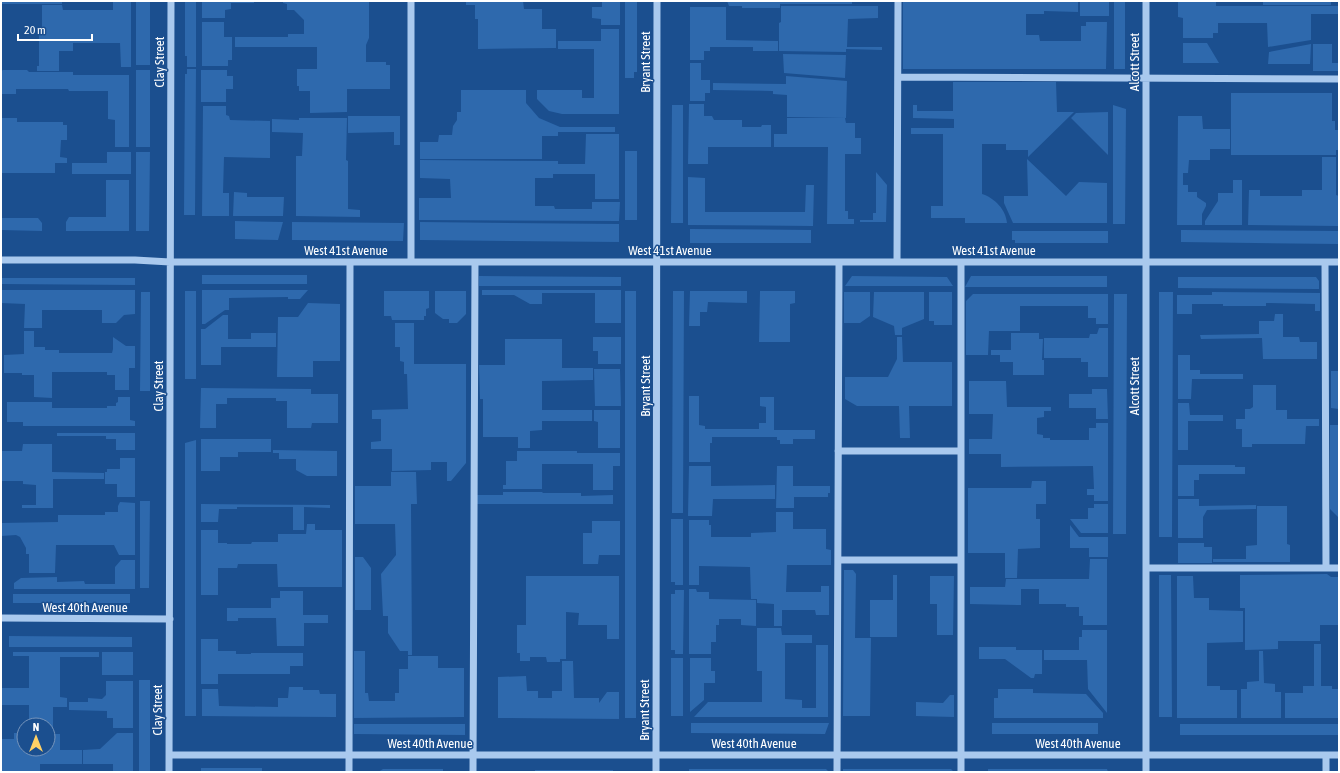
<svg xmlns="http://www.w3.org/2000/svg" width="1340" height="773" font-family="'Asap Condensed',sans-serif">
  <style>
    .green { fill: #2e69ad }
    .lines { fill: none; stroke-linecap: round; stroke-linejoin: round }
    .minor { stroke: #a9c9ee; stroke-width: 7 }
    .labels { text-anchor: middle; stroke-width: 3; stroke-linejoin: round; paint-order: stroke }
    .street-label { font-size: 13px; fill: #fff; stroke: #1b4f8f }
  </style>
  <rect width="100%" height="100%" fill="#1b4f8f"/>
  <!-- green -->
  <path class="green" d="M1,1H62V4H1Z
    M113,1H131V67H121L120,43H73V51H59V71H37V66H39V32L42,31V5H62L63,10H113Z
    M136,1H150V65H136Z
    M185,1H196V67H187V56H185Z
    M202,1H254V3H231V9L225,10V18H202Z
    M283,1H369V38L366,45V62H386V65H390V89H347V112L310,113V91H299V86H297V69H317V47H235V37H288V34H304V20L294,10H287V4L283,3Z
    M466,1H523L524,9H542V29H556V48L478,49V19H475V5H466Z
    M602,1H620V25H601V19L592,18V7H602Z
    M625,1H637V72H634V78H625Z
    M727,1H852V4H780V8H742V6H729Z
    M903,1H1078V12L1044,11V14H1026V35H1039L1040,41H1081V26H1086V22H1107L1106,69H903Z
    M1080,1H1109V16H1080Z
    M1114,1H1125V69H1114Z
    M1178,1H1216V6H1339V14H1311V40L1268,47L1267,23H1218V33H1213V38H1183V18L1178,17Z
    M1263,1H1339V2H1331V5H1263Z
    M781,6H878V18L848,19L847,47H882V50L846,49V52L779,51V23L781,22Z
    M690,7H726V40L778,41V51H753V47H710V51H704V60H690Z
    M202,22H224V37H232V60H228V66H202Z
    M601,29H619V114H562L549,111L537,99V90H582V98H594V49H558V41H601Z
    M1183,43H1207L1219,63H1183Z
    M1311,44L1310,64H1268L1269,52Z
    M1313,44H1332V63H1339V71H1313Z
    M783,54L846,55L845,78L784,73Z
    M690,63H701V80H710V93H705V101H690Z
    M187,69H196L195,215H184L185,74H187Z
    M3,70H27L29,72H73V75H129V147H115V120L108,119V91H69L68,89H16V94H1V71Z
    M136,70H150V147H136Z
    M201,70H227V76H233V89H226V102H201Z
    M786,76L847,81L846,118L787,117V95L773,94V91L713,90V83L786,84Z
    M953,82H1056L1057,112H1074L1028,157V150H1006V144H982V194C995,198 1006,210 1007,223H965V218H931V206H943V134H911V128H954V119L913,118V105H917V111H953Z
    M461,90H526V103L539,118L560,127H615V132H558V136H542V159H420V142H438L439,135H452L453,126L457,120V112H461Z
    M1231,93H1332V121H1335V130H1339V150H1336V155H1231Z
    M689,104H704V116H712L714,120H742V127H761L762,125H771V147H708V164H688Z
    M672,105H683V223H671Z
    M1113,105L1126,109L1125,224H1113Z
    M203,106H226V115L229,116L230,120L270,121V158L224,157L223,193H229V216H202Z
    M1108,112V155L1071,118L1076,113Z
    M348,116H400V145H394V132L348,133Z
    M1178,116H1202L1203,129H1230V149H1210V160H1189L1188,173H1183V185H1188V192H1197V197L1206,203V206L1202,214V225H1177Z
    M1,118H17V122H63V125H67V140H61L60,157L67,158V163H55V173H1Z
    M299,118H347L346,160L348,161V209L360,210V217L296,216V156H302L303,133L272,132V119L299,120Z
    M787,118H845L846,123H855V138H861V154H845V211H848V219H854V224H827L828,147H774V134H787Z
    M586,134H619V199H595V174H553V178H535V206H554L555,209H592V202H620L619,221L419,220V198H451L450,179L420,178V160L558,161V164H585Z
    M625,151H637V220H625Z
    M107,152H131V174H72V163H107Z
    M136,152H150L149,231H136Z
    M1322,157H1336V195L1339,196V226L1248,225L1249,190H1260V196H1302V190H1322Z
    M1027,159L1066,196L1079,182L1107,183V223H1013L1004,203V196H1028Z
    M876,172L887,185L886,222H860V220H873V213H876Z
    M688,177L705,178V212H805L806,185H814L813,226L688,225Z
    M1,178H2V218H38L42,223V231L1,230Z
    M106,180H129V231H66V222L69,217H106Z
    M1233,180H1242V225H1205V221L1218,201V193H1233Z
    M234,192L247,193V197H284L283,216H233Z
    M235,221L283,222L278,240L235,239Z
    M292,222L404,223L403,241L292,240Z
    M420,222L619,224V242L420,240Z
    M690,229L811,230V243H690Z
    M1181,230L1339,231V244L1181,242Z
    M1012,231H1108V243H1015V240H1012Z
    M202,275H307V284H202Z
    M479,276L621,277V286H479Z
    M852,276L947,277L953,286H845Z
    M971,276H1107V287H965Z
    M1178,277H1316L1319,281V289L1178,288Z
    M1,278H135V285L1,284Z
    M1,290H135V314L124,315L116,323H102V310H42V328H24L25,304L1,303Z
    M202,290H308L300,299H288V297L229,298V310H225L205,324H202Z
    M482,290H621V323H595V293H542V304H530L514,295H482Z
    M185,291H196V379H185Z
    M384,291H429V308L426,309V316H424V320H392L391,316H384Z
    M435,291H466V314L457,323H449V319H443L435,313Z
    M625,291H636V718H625Z
    M673,291H684L683,513H672Z
    M690,291H747V303L708,302L707,312H700V326H689Z
    M760,291H795V303L790,304V342H759Z
    M141,292H150V391H140Z
    M844,292H870V316L860,323H844Z
    M874,292H924V319L902,328V335H895L894,326L873,317Z
    M929,292H952V325H934V321H929Z
    M1159,292H1173L1172,537H1159Z
    M1212,292L1320,293V311H1315V304L1266,303V306H1223V304H1192V314H1177V295H1212Z
    M973,294H1108V324H1096V318H1088V306H1020V331H989L988,355H966V301Z
    M1114,294H1127L1126,534H1113Z
    M308,303L340,304V361H313V377H277L278,317H298Z
    M1275,314H1283V337H1299L1300,342H1317V359H1263L1262,338L1201,339L1200,335L1259,334V321H1274Z
    M223,315H228V339H251V333H276V347H221V365H201V329H205Z
    M395,323H414V364H466V463L451,481H447V462H431V470L392,471V449H371V442L381,441V419H372V410L408,409L407,374H404V362L400,361V347H395Z
    M1099,328H1108V377H1088V362H1081V358H1044V338H1089L1090,334H1097Z
    M24,331H34V347H45V350H59V353H112L113,349V337L126,346H135V368H129V390H115V375H107V372H52V398L34,397V375H22V373H4V355L24,354Z
    M1011,333H1039V339H1043L1042,360H1044V375H1013V362H1000V355H991V350H1011Z
    M593,337H621V364H598V351H593Z
    M897,337H902L903,362H952V406H909L910,438H900L899,406H857L845,399V377H888L897,359Z
    M505,339H562V368H593V380L542,381V410H592V421H542V430L530,431V448H518V437H483V399H480L479,365H505Z
    M1178,355H1190V370H1200V374H1243V379H1192L1191,399H1178Z
    M594,369H620L621,406H595Z
    M1331,371H1338L1339,409L1331,408Z
    M969,381H1006L1007,407H1051V411H1044V417L1037,418V434L1043,435V438H1050V440H1089V428H1096V423H1108V501H1094V495H1087V489H1094L1093,466L1001,467V454H969V439H992L993,414H969Z
    M1253,385H1276V410H1287V419H1319V426H1306L1305,444H1252V447H1242V429H1236V419H1245V409H1250L1253,407Z
    M201,388L311,389V394H338V423H312L311,428H287V401H276V398H227V404H216V428H200Z
    M1092,389H1107L1108,419H1096V408H1069V394H1092Z
    M689,396H699V425L705,426V429H759V423H766V407L760,406V397H774V430H815V439H793V444H780V440H777V437H712V443H710V462H689Z
    M118,397H130V420L135,421V426H23V422H7V402H52V408H107V406H116V403L118,402Z
    M1178,403H1189L1190,415H1223V421H1188V450H1178Z
    M594,410H620V448H598V422L594,421Z
    M1330,425H1339V517H1338L1330,509Z
    M57,433H135V450H116V439H106V436H57Z
    M201,439H271V452H238V457H220V471H201Z
    M196,440V716H185V443Z
    M23,444H52V472L104,473V479H53V508H22V505H36V485L23,484V481H1V451H22Z
    M273,450L337,451V476H307L296,470V459H279V453H273Z
    M517,451H577V453H620V466H613V490H593V464H542V489H503V485H506V461H517Z
    M120,458H135V497H117V484H105V472H107V469H120Z
    M1178,465H1235V467H1245V474H1199V480H1194V496H1178Z
    M689,466H711V486L775,485V499H713L712,516H688Z
    M777,466H793V486H830V493H828V497H794V508H776Z
    M391,472H416L417,504H411L412,655H408V651H400L388,633V616H383L381,574L396,555L395,524H355V486H391Z
    M1032,481H1046V504H1036V519H1040V548L1018,549L1017,578H1005V553H968V488H1031Z
    M503,492H542L543,493H581V496L613,495V504H476V495H503Z
    M1178,499H1199V506L1256,505V509L1207,510L1203,517V538H1178Z
    M140,501H150L149,588H140Z
    M120,502L135,503V555H119L114,545H56L55,573H29V554H26V548L20,537L16,535L1,536V523L58,522V515H105V512H118V506Z
    M201,504L330,505V508L304,507V530H293V507H237V509H219L218,522H201Z
    M1094,504H1108V533H1081L1070,519H1088V508H1094Z
    M1257,506H1287V544L1290,545V562H1213V559H1246V546L1257,545Z
    M776,512H793V529H826V549L831,550V565H787L786,592H821V586H829V615H816L815,610H782V626H774V604L757,603V599H751L750,567L699,566V585H689V520H709V525H711V537H751V533L776,532Z
    M671,519H683V585H675V582H671Z
    M592,521H620V555H599L598,564H583V533H592Z
    M307,524H315V530H342V587H278L277,564H238L237,568H218V595H201V530H218V543H227V544H251L252,542H278V534H306Z
    M1070,525L1079,537H1108V557H1089V548H1070Z
    M1178,543H1204V547H1212V563H1178Z
    M355,557H363L371,568V610H355Z
    M1090,559H1107V625H1083V616H1079V607H1066V604H1039V589H1021V605L970,604V587H1005L1006,579H1089Z
    M121,560H135V589H14V583L21,578L57,577V582L84,581L85,584H115V567Z
    M844,570H853L856,574L855,638H871L870,716H843Z
    M1327,574L1331,577H1339V625H1320V641H1278V649L1245,650V608H1240V575Z
    M893,575H897V637H870V600H893Z
    M1159,575H1171L1172,717H1159Z
    M526,576H619V639H607V625H578L579,613L566,612V659H560V662H547L546,657H530V661H520V653H517V625H526Z
    M930,576H954L953,635H937V604H930Z
    M1177,576H1193L1194,598H1209V610L1243,611V642L1207,643V686H1220V690H1237V718H1177Z
    M689,589H696L697,592H709V599L756,600V626L741,625V619H719V625H716V642H711V654H689Z
    M675,590H684L683,654H675V650H671V594H675Z
    M280,591H303V615H328V623H304V646H277L276,618H238V621H227V608H271V598H280Z
    M13,594H130V603H13Z
    M757,628H781L782,635H812V643H785V699L802,700V708H816V645H828V717H694L708,702H762V671H757Z
    M1082,630H1107V713L1088,689L1087,660H1044V650H1079V637H1082Z
    M9,636L132,637V647H9Z
    M201,639H218V651H236V654H251V653H303V666H290V674H218V684H201Z
    M1314,644H1321V686H1332V689H1339V718H1285V693H1303V686H1314Z
    M979,647H1016V650H1042V674H1035L1034,678H1031L1005,659H979Z
    M354,651H365V693H368L369,701H395V693H399V669H408V656H438V668H464V717L354,718Z
    M1259,651H1263L1264,683L1275,684V692H1281V718H1241V689H1247V682L1259,681Z
    M13,652H99V657H60V697L67,698V707H53V729H48V725H29V705H1V688H29V656H13Z
    M102,652H133V675H102Z
    M671,658H683V716H671Z
    M690,658H711V671H715V683H704V700L690,712Z
    M562,661H573L574,698H599V703L607,692H619V719L498,718V677L526,676L527,691H538V698H552V691H562Z
    M139,680H150V772H139Z
    M106,681H133V728H113V718H107V711L69,710V702H88V698L102,699L106,695Z
    M289,687H303V690H319L320,694H336V717L202,716V689H218L219,706L278,707V698H288Z
    M998,689H1033V693L1086,694L1103,713V718H994V698H998Z
    M950,695H954V717L916,716V702L943,703Z
    M691,723H829L825,734L691,733Z
    M992,723H1098V734H992Z
    M354,724H465V735L354,734Z
    M1180,724H1339V735H1180Z
    M48,730H53V734H60V750H82V764H40V772H1V739H14V733H24V749H48Z
    M117,733H133V772H113V764H83V750L100,749Z
    M201,768H262V772H201Z
    M383,769H443V772H378Z
    M689,769H826L829,772H689Z
    M843,769H951L954,772H843Z
    M988,769H1107L1108,772H988Z
    M535,770H613V772H535Z"/>
  <g class="lines">
    <!-- minor -->
    <path class="minor" d="M411,1V262
      M898,77L1339,79
      M1,260H135L170,262H1339
      M897,262L898,1
      M1325,262L1326,568
      M838,451H961
      M838,560H961
      M1146,568H1339
      M1,618L170,619
      M169,755H1339
      M1326,755V772
      M169,772L171,1
      M349,772L350,262
      M473,772L475,262
      M656,772L657,1
      M837,772L839,262
      M961,772V262
      M1146,772V1"/>
  </g>
  <g class="labels">
    <!-- street labels -->
    <g class="street-label">
      <text transform="translate(159 62) rotate(-90)" y="5">Clay Street</text>
      <text transform="translate(645 62) rotate(-90)" y="5">Bryant Street</text>
      <text transform="translate(1134 62) rotate(-90)" y="5">Alcott Street</text>
      <text x="346" y="255">West 41st Avenue</text>
      <text x="670" y="255">West 41st Avenue</text>
      <text x="994" y="255">West 41st Avenue</text>
      <text transform="translate(158 386) rotate(-90)" y="5">Clay Street</text>
      <text transform="translate(645 386) rotate(-90)" y="5">Bryant Street</text>
      <text transform="translate(1134 386) rotate(-90)" y="5">Alcott Street</text>
      <text x="85" y="612">West 40th Avenue</text>
      <text transform="translate(157 710) rotate(-90)" y="5">Clay Street</text>
      <text transform="translate(644 710) rotate(-90)" y="5">Bryant Street</text>
      <text x="430" y="748">West 40th Avenue</text>
      <text x="754" y="748">West 40th Avenue</text>
      <text x="1078" y="748">West 40th Avenue</text>
    </g>
  </g>
  <!-- border -->
  <rect width="1340" height="773" fill="none" stroke="#ffffff" stroke-width="4"/>
  <!-- north arrow -->
  <g transform="translate(36 737)"><circle r="19" fill="#1b4f8f" stroke="#7695bc"/>
  <path d="M0-3L7 15L0 10L-7 15Z" fill="#ffd166"/>
  <text y="-6" font-size="11" font-weight="bold" text-anchor="middle" fill="#ffffff">N</text>
  </g>
  <!-- scale -->
  <path d="M18 34v6h74v-6" fill="none" stroke="#ffffff" stroke-width="2"/>
  <text x="24" y="34" font-size="12" fill="#ffffff" stroke="#1b4f8f" stroke-width="3" paint-order="stroke">20 m</text>
</svg>
